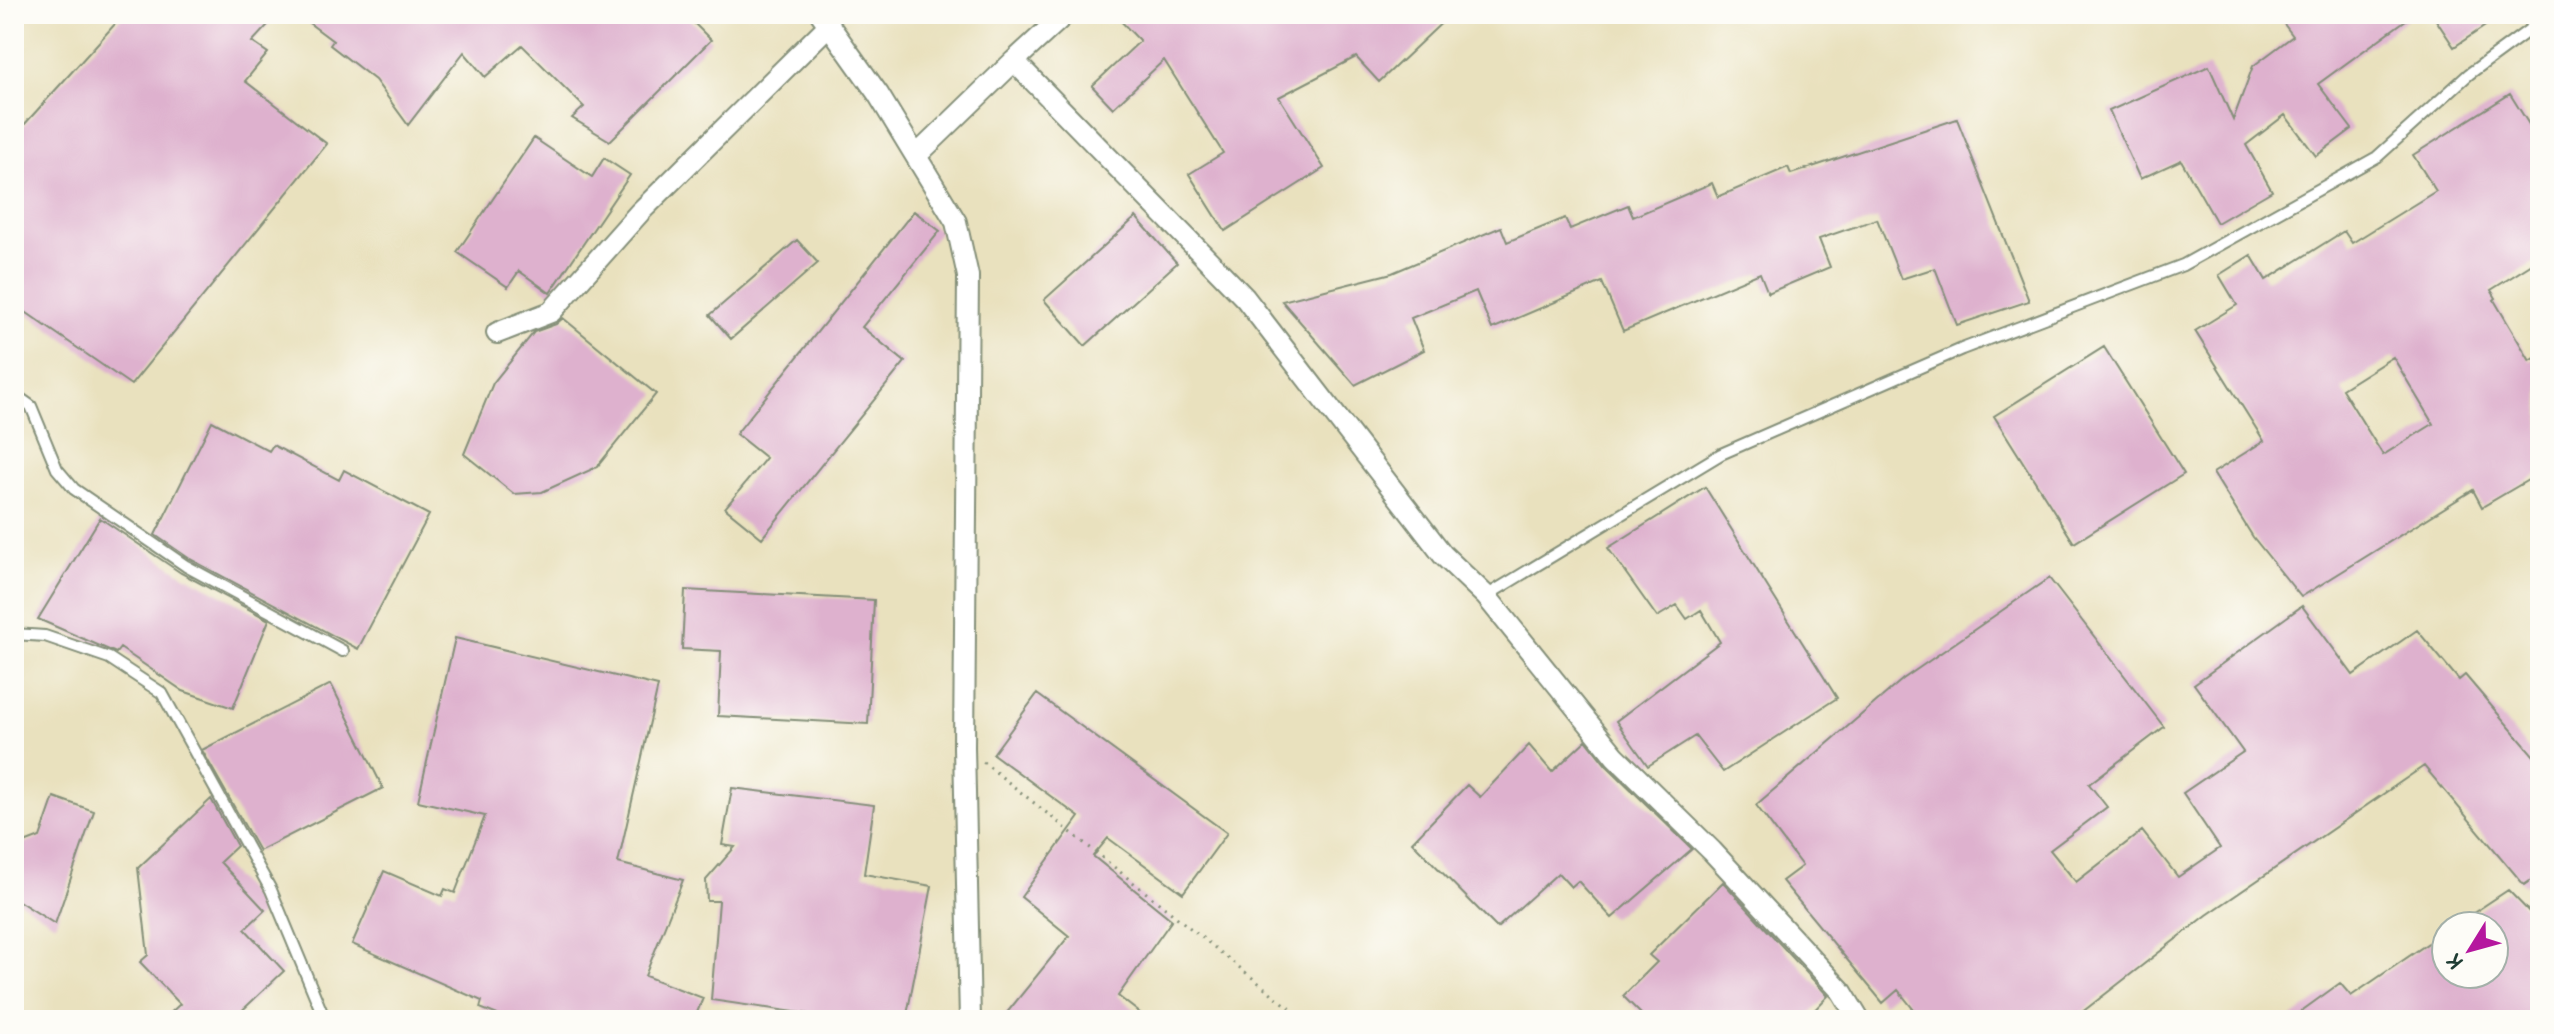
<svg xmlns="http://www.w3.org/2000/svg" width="2554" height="1034" font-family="'Patrick Hand',sans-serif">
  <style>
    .building { fill: #deb1ce; fill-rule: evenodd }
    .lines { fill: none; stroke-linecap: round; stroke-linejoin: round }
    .service-casing { stroke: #848f79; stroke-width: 14 }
    .minor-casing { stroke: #848f79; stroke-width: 24 }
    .path { stroke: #848f79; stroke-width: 3; stroke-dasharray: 2 6; stroke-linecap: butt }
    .service { stroke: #fff; stroke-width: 10 }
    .minor { stroke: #fff; stroke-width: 20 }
  </style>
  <rect width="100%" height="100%" fill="#fdfcf7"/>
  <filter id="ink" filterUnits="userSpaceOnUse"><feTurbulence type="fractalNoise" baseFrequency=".0125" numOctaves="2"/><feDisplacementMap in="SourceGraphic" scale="16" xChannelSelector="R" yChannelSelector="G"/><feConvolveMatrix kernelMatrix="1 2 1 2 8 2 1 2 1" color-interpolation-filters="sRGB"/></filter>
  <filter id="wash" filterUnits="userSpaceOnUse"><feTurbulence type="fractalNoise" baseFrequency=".006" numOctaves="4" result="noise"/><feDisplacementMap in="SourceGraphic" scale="32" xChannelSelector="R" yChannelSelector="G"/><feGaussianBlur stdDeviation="1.8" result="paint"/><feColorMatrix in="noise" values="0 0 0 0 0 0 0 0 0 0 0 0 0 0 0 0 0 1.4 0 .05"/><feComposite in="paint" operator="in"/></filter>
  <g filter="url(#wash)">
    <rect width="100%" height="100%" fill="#e9e1be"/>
    <g id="blocks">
      <!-- building -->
      <path class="building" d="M124,14H278L252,42L268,53L245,81L327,144L131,385L14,304V136Z
        M297,14H685L711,40L610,141L572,118L584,107L522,45L485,77L464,52L408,125L375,80L330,45L333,41Z
        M1114,14H1451L1379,82L1356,57L1279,97L1324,168L1225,231L1189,174L1223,153L1164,60L1113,108L1092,86L1140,41Z
        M2290,14H2414L2318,84L2352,129L2316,156L2285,115L2246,145L2272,191L2217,223L2181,160L2140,179L2109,111L2209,66L2233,120L2253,66L2293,36L2281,20Z
        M2432,14H2503L2454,47Z
        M2510,94L2540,142V259L2491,290L2496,298L2494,300L2530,361L2540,355V473L2482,507L2473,490L2301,597L2253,537L2213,473L2264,441L2195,331L2237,305L2219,275L2251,255L2266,280L2344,231L2352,243L2436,191L2413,155ZM2393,357L2433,424L2383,455L2342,389Z
        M1957,119L2029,301L1957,325L1935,268L1901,279L1877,219L1819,239L1830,267L1768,293L1760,273L1623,331L1602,282L1492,329L1476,291L1411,318L1424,350L1355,385L1282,301L1392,273L1501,227L1507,242L1565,218L1570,229L1628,205L1633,217L1712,183L1718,197L1788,167L1791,174Z
        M534,138L592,177L604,158L630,175L550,293L519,271L508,287L457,252Z
        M914,211L940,231L862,327L905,362L762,538L725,508L766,458L736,434Z
        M1136,217L1177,263L1085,346L1044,300Z
        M797,240L818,263L731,339L710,315Z
        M563,318L656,394L597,467L542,492L514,494L464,454L493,383L534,332L556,324Z
        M2104,347L2184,474L2074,543L1994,416Z
        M212,421L269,451L273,445L339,480L344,470L429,515L358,649L190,559L155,535Z
        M1705,487L1837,698L1723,772L1695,736L1648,766L1616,721L1720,642L1701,610L1687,619L1677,605L1657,617L1608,548Z
        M100,518L181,573L269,620L233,708L183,691L120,648L116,653L38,619Z
        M2049,578L2164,727L2089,784L2107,807L2050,850L2076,882L2142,831L2178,877L2220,848L2183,793L2243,752L2194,684L2302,606L2353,675L2417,630L2459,680L2465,675L2540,763V874L2524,885L2424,766L2207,915L2072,1020H1922L1898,990L1883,1003L1782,881L1802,866L1756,805L1903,679Z
        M685,590L874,600L868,724L718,716L721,651L682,649Z
        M455,638L658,686L618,863L683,880L645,976L703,998L694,1020H510L480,1008L482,1001L352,944L384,871L442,896L445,889L455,893L485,816L418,801Z
        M331,684L383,788L259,851L202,750Z
        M1037,694L1227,833L1183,893L1108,838L1093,856L1172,920L1118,996L1149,1020H1001L1069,936L1021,897L1079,817L993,754Z
        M1586,740L1606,765L1692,849L1612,918L1578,881L1571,887L1558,873L1497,928L1412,842L1467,785L1480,797L1529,745L1552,772Z
        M732,788L874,805L864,874L932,886L906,1020H849L711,1000L719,901H707L706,880L735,847L722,845Z
        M54,797L94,811L55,924L14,898V847L40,837Z
        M211,799L237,846L220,862L265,910L245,929L284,971L232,1020H163L180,1004L140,962L148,955L138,868Z
        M1723,882L1828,996L1805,1020H1647L1623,996L1657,962L1649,955Z
        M2508,890L2540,923V1020H2289L2340,983L2351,996L2446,931V974H2494V926H2454Z"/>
    </g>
  </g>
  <g filter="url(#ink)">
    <use href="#blocks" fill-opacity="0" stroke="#848f79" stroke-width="2"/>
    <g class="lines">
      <defs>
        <path id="service" d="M2531,28L2540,47
          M14,394L31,406L57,469L74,489L186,566L343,651
          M1486,596L1721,454L1962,349L2183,265L2377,157L2469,74L2540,22
          M14,634L45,636L109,658L162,693L271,890L325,1020"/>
        <path id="minor" d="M821,14L878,94L956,222L968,276L964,747L970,1020
          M1014,61L1065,14
          M916,156L1014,61L1245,298L1443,555L1486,596L1615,756L1712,851L1842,992L1859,1020
          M497,333L551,312L640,212L830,24"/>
      </defs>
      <!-- service casing -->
      <use href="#service" class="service-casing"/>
      <!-- minor casing -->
      <use href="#minor" class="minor-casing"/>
      <!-- path -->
      <path class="path" d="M983,762L1305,1020"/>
      <!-- service -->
      <use href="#service" class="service"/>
      <!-- minor -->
      <use href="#minor" class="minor"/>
    </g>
  </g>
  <!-- margin -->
  <rect width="2554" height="1034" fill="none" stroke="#fdfcf7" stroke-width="48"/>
  <!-- north arrow -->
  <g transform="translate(2470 950) rotate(233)"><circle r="38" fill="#fdfcf7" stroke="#a4b0a9" stroke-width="2"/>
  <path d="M0-6L14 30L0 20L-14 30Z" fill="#b5179e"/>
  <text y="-12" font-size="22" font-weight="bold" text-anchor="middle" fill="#1f3d34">K</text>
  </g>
</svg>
